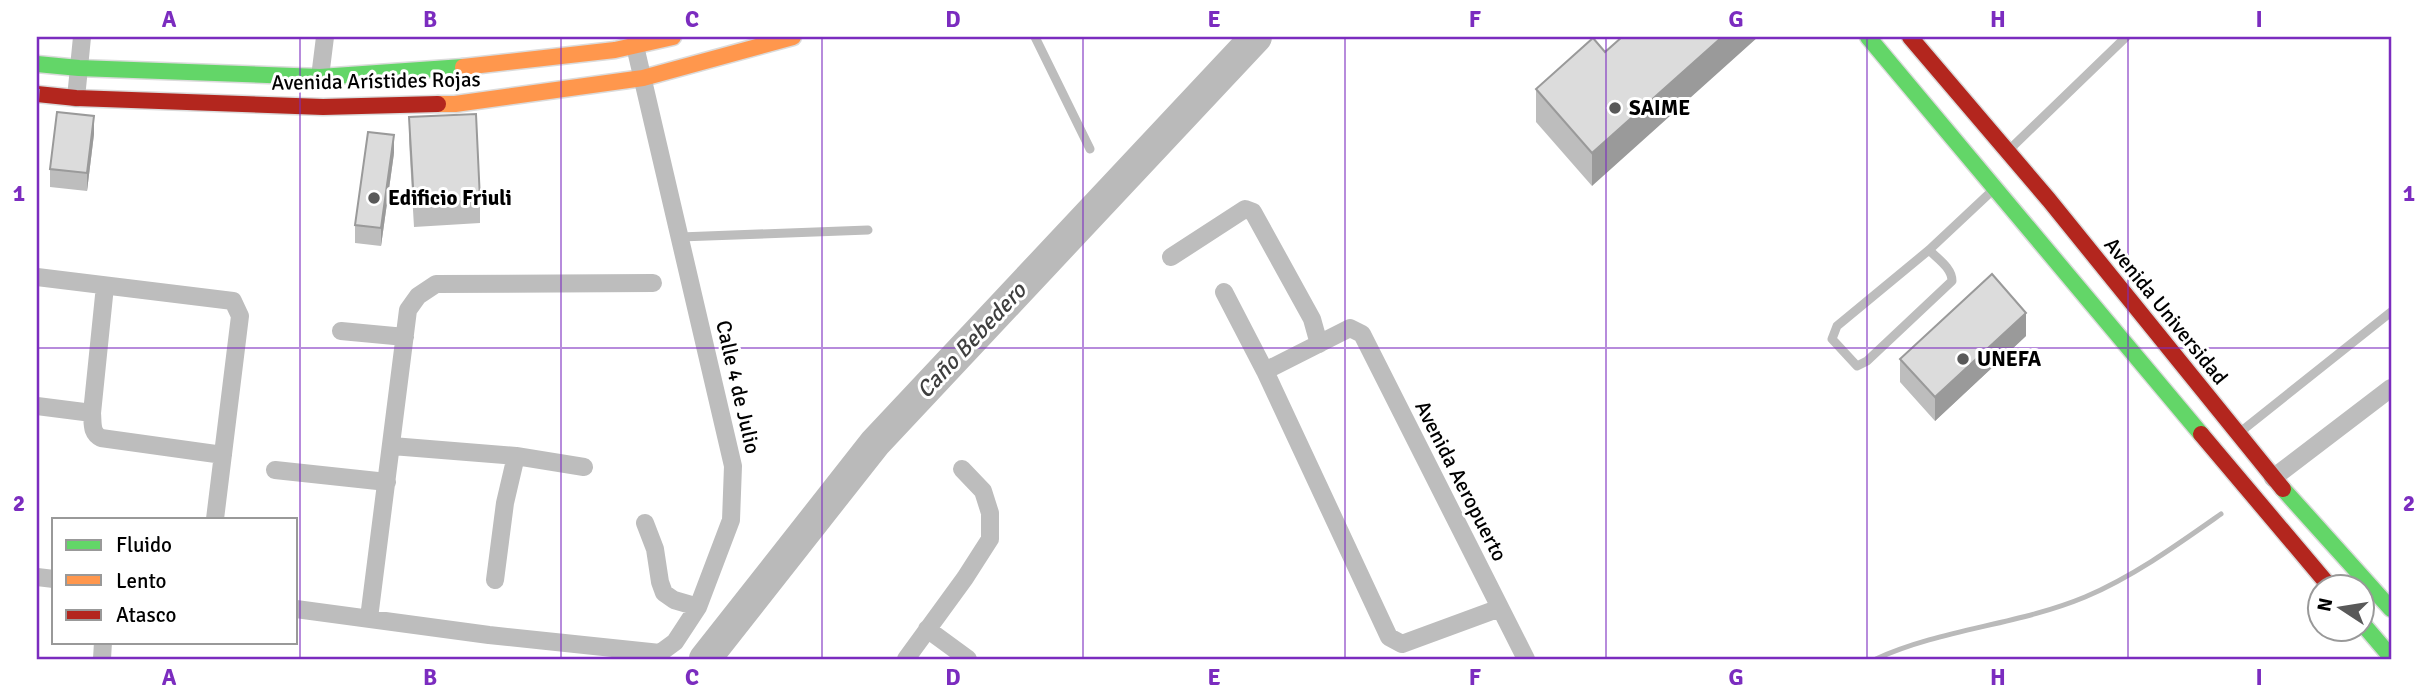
<svg xmlns="http://www.w3.org/2000/svg" width="2428" height="696" font-family="Signika,sans-serif">
  <style>
    .lines { fill: none; stroke-linecap: round; stroke-linejoin: round }
    .stream { stroke: #bababa; stroke-width: 5 }
    .river { stroke: #bababa; stroke-width: 32 }
    .fast-casing { stroke: #dbdbdb; stroke-width: 19 }
    .slow-casing { stroke: #dbdbdb; stroke-width: 19 }
    .jam-casing { stroke: #dbdbdb; stroke-width: 19 }
    .lane { stroke: #bdbdbd; stroke-width: 9 }
    .street { stroke: #bdbdbd; stroke-width: 18 }
    .fast { stroke: #63d668; stroke-width: 16 }
    .slow { stroke: #ff974d; stroke-width: 16 }
    .jam { stroke: #b3261e; stroke-width: 16 }
    .wall { fill: #bdbdbd }
    .shaded-wall { fill: #9a9a9a }
    .building { fill: #dcdcdc; stroke: #9a9a9a; stroke-width: 2 }
    .grid { fill: none; stroke: #7b2cbf; stroke-width: 2; stroke-opacity: 0.55 }
    .poi-dot { fill: #595959; stroke: #fff; stroke-width: 2.5 }
    .labels { text-anchor: middle; stroke-width: 6; stroke-linejoin: round; paint-order: stroke }
    .street-label { font-size: 21px; fill: #000; stroke: #fff }
    .poi-label { font-size: 21px; font-weight: bold; fill: #000; stroke: #fff; text-anchor: start }
    .water-label { font-size: 23px; font-style: italic; fill: #3e3e3e; stroke: #fff }
    .neatline { fill: none; stroke: #7b2cbf; stroke-width: 2.5 }
    .grid-label { font-size: 23px; text-anchor: middle; font-weight: bold; fill: #7b2cbf }
  </style>
  <rect width="100%" height="100%" fill="#fff"/>
  <g class="lines">
    <!-- stream -->
    <path class="stream" d="M1876,659C1941,629 2018,625 2085,597C2134,576 2177,545 2221,514"/>
    <!-- river -->
    <path class="river" d="M705,659L875,443L1256,37"/>
    <defs>
      <path id="fast" d="M1868,37L2201,434
        M37,64L79,68L320,77L463,67
        M2283,489L2391,609
        M2362,623L2391,657"/>
      <path id="slow" d="M463,67L615,50L673,37
        M438,104H455L643,78L793,37"/>
      <path id="jam" d="M1910,37L2049,200L2283,489
        M37,94L76,98L323,107L438,104
        M2201,434L2331,588"/>
    </defs>
    <!-- fast casing -->
    <use href="#fast" class="fast-casing"/>
    <!-- slow casing -->
    <use href="#slow" class="slow-casing"/>
    <!-- jam casing -->
    <use href="#jam" class="jam-casing"/>
    <!-- lane -->
    <path class="lane" d="M1035,37L1090,149
      M2009,150L2126,37
      M680,237L868,230
      M1929,250C1938,259 1952,268 1952,281L1867,361L1857,366L1832,339L1837,326L1929,250L1993,190
      M2239,433L2391,312"/>
    <!-- street -->
    <path class="street" d="M320,77L325,37
      M76,98L82,37
      M1171,257L1245,209L1253,212L1312,319L1319,344
      M37,277L233,301L240,316L215,519
      M1224,292L1265,371L1389,637L1402,644L1500,608
      M341,331L405,337
      M1265,371L1350,328L1362,334L1526,659
      M37,406L92,413L105,286
      M92,413C93,424 91,433 101,438L223,455
      M392,446L516,456L584,467
      M275,470L387,482
      M2273,478L2391,388
      M645,523L655,549L660,582L664,593L674,600L698,607
      M37,577L54,579
      M495,580L505,503L516,456
      M296,609L489,635L660,653L675,642L698,607L731,520L733,466L635,46
      M369,618L408,310L418,296L436,284L653,283
      M927,629L968,659
      M102,659L103,642
      M906,659L965,578L990,539V513L983,491L962,469"/>
    <!-- fast -->
    <use href="#fast" class="fast"/>
    <!-- slow -->
    <use href="#slow" class="slow"/>
    <!-- jam -->
    <use href="#jam" class="jam"/>
  </g>
  <!-- wall -->
  <path class="wall" d="M1605,52L1592,186L1536,122V89Z
    M409,117L480,200V223L414,227L409,141Z
    M94,134L87,191L50,187V169Z
    M394,153L381,246L355,243V225Z
    M2026,336L1935,421L1900,382V359Z"/>
  <!-- shaded-wall -->
  <path class="shaded-wall" d="M1722,37H1758L1592,186V153Z
    M39,90V123L37,143V110Z
    M94,116V134L87,191V173Z
    M394,135V153L381,246V228Z
    M2026,313V336L1935,421V397Z"/>
  <!-- building -->
  <path class="building" d="M1622,37H1722L1592,153L1536,89L1593,38L1605,52Z
    M37,90H39L37,110Z
    M57,112L94,116L87,173L50,169Z
    M476,114L480,200L414,204L409,117Z
    M368,132L394,135L381,228L355,225Z
    M1992,274L2026,313L1935,397L1900,359Z"/>
  <!-- grid -->
  <path class="grid" d="M300,37V659M561,37V659M822,37V659M1083,37V659M1345,37V659M1606,37V659M1867,37V659M2128,37V659M37,348H2391"/>
  <!-- markers -->
  <g class="poi-dot">
    <circle cx="1615" cy="108" r="7"/>
    <circle cx="374" cy="198" r="7"/>
    <circle cx="1963" cy="359" r="7"/>
  </g>
  <g class="labels">
    <!-- street labels -->
    <g class="street-label">
      <text transform="translate(376 81) rotate(-1)" y="7">Avenida Arístides Rojas</text>
      <text transform="translate(2166 311) rotate(51)" y="7">Avenida Universidad</text>
      <text transform="translate(738 387) rotate(77)" y="7">Calle 4 de Julio</text>
      <text transform="translate(1461 481) rotate(63)" y="7">Avenida Aeropuerto</text>
    </g>
    <!-- poi labels -->
    <g class="poi-label">
      <text x="1629" y="115">SAIME</text>
      <text x="388" y="205">Edificio Friuli</text>
      <text x="1977" y="366">UNEFA</text>
    </g>
    <!-- water labels -->
    <g class="water-label">
      <text transform="translate(971 340) rotate(-47)" y="8">Caño Bebedero</text>
    </g>
  </g>
  <!-- border -->
  <rect width="2428" height="696" fill="none" stroke="#ffffff" stroke-width="77"/>
  <!-- legend -->
  <rect x="52" y="518" width="245" height="126" fill="#ffffff" stroke="#999999" stroke-width="2"/>
  <rect x="66" y="540" width="35" height="10" fill="#63d668" stroke="#999999" stroke-width="2"/>
  <text x="116" y="552" font-size="21" fill="#000000">Fluido</text>
  <rect x="66" y="575" width="35" height="10" fill="#ff974d" stroke="#999999" stroke-width="2"/>
  <text x="116" y="588" font-size="21" fill="#000000">Lento</text>
  <rect x="66" y="610" width="35" height="10" fill="#b3261e" stroke="#999999" stroke-width="2"/>
  <text x="116" y="622" font-size="21" fill="#000000">Atasco</text>
  <!-- north arrow -->
  <g transform="translate(2341 608) rotate(282)"><circle r="33" fill="#ffffff" stroke="#999999" stroke-width="2"/>
  <path d="M0-5L12 26L0 18L-12 26Z" fill="#595959"/>
  <text y="-10" font-size="19" font-weight="bold" text-anchor="middle" fill="#000000">N</text>
  </g>
  <rect x="38" y="38" width="2352" height="620" class="neatline"/>
  <g class="grid-label">
    <text x="169" y="27">A</text>
    <text x="430" y="27">B</text>
    <text x="692" y="27">C</text>
    <text x="953" y="27">D</text>
    <text x="1214" y="27">E</text>
    <text x="1475" y="27">F</text>
    <text x="1736" y="27">G</text>
    <text x="1998" y="27">H</text>
    <text x="2259" y="27">I</text>
    <text x="19" y="201">1</text>
    <text x="2409" y="201">1</text>
    <text x="19" y="511">2</text>
    <text x="2409" y="511">2</text>
    <text x="169" y="685">A</text>
    <text x="430" y="685">B</text>
    <text x="692" y="685">C</text>
    <text x="953" y="685">D</text>
    <text x="1214" y="685">E</text>
    <text x="1475" y="685">F</text>
    <text x="1736" y="685">G</text>
    <text x="1998" y="685">H</text>
    <text x="2259" y="685">I</text>
  </g>
</svg>
